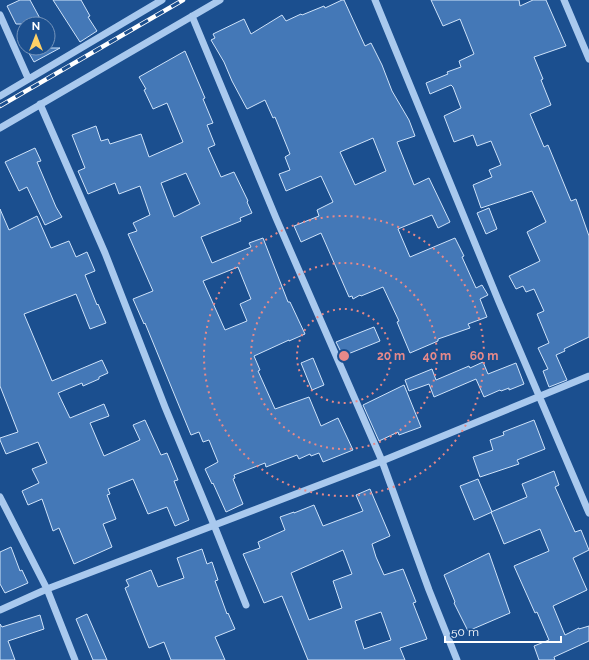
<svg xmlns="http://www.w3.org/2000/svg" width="589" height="660" font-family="Raleway,sans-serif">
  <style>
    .building { fill: #4478b7; stroke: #cfe3fa; fill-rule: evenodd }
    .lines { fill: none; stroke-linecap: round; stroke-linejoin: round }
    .minor { stroke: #a9c9ee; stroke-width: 7 }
    .rail-casing { stroke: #fff; stroke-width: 4.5 }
    .rail { stroke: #1b4f8f; stroke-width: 3; stroke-dasharray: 9; stroke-linecap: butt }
    .ring { fill: none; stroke: #e88989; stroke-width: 2; stroke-dasharray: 2 4 }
    .centre { fill: #e88989; stroke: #1b4f8f; stroke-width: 2 }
    .ring-label { font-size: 12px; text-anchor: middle; font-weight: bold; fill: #e88989; stroke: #1b4f8f; stroke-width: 3.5; stroke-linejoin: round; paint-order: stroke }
  </style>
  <rect width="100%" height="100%" fill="#1b4f8f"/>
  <!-- building -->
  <path class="building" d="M20,0H30L43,24H16L7,6Z
    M53,0H81L90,16L88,17L97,31L80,42Z
    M342,0H344L365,46L371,43L382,65L392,91L409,120L415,136L397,142L414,185L429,178L450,222L438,228L432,215L398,229L410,257L455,238L464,256L462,257L476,288L482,285L488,295L480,299L487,317L468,324L470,328L438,339V341L410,353L397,322L399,321L383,287L361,296L360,295L353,299L352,296L349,297L321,233L301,242L294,226L319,216L317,210L333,202L321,176L286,191L279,174L290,170L285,157L290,154L275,117L273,118L265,100L247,109L232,81L224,62L211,40L215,38L213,34L244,19L251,34L282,15L286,21L301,14L302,15L324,6L325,8ZM373,138L386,171L355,185L340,152Z
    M431,0H519L520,6L533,0H546L566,46L534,57L543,79L541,80L551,105L530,114L544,147L548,145L571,201L576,199L589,236V337L564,349L565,351L556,355L567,380L549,387L543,371L548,369L538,348L549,343L537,314L544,311L534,289L526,292L523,286L516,289L509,276L540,261L527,232L546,222L532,191L481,208L473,185L492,177L489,170L501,165L491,141L477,146L473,135L454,142L444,116L461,108L453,87L451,85L430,94L426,83L448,74L447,72L461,67L459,61L474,54L460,19L443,26Z
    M26,48H60L34,62Z
    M185,51L205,98L203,99L213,123L207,125L215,145L208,148L221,177L234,172L248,201L247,202L252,213L240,218L241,221L201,237L212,263L251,247L249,243L263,238L288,302H290L305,334L289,341V340L254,356L260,370L258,371L275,409L309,397L321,426L338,418L353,450L323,462L319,453L311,456L310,454L299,459L297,455L266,467L265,463L234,475L235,478L233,479L243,504L226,512L213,483L212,484L205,469L218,462L209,440L203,442L199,432L191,435L145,323L144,324L133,299L153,291L128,234L137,231L133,223L150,215L140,186L119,194L115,183L88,194L78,171L85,168L72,135L96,126L101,141L108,139L110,144L141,134L149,157L183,142L167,103L153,109L144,90L146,89L139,77ZM186,173L200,204L174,217L161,183ZM238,267L251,299L240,304L247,321L225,330L203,281Z
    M35,148L41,161L37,162L56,207L62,217L45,225L27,187L19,191L5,162Z
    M489,208L497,229L486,234L477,213Z
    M0,209L9,230L37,216L51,248L69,241L76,257L87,252L95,271L85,275L97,305L98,304L106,323L90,329L76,294L24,314L52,381L102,360L108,373L99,377V379L83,386L82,383L58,393L70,418L104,404L109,416L90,423L104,456L140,440L133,425L145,420L161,455L167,453L178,480L174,481L189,520L175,526L167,507L148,514L133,479L108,489L110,494L107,495L116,519L103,524L112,547L74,564L59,528L53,531L42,499L28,505L22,491L39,483L32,469L47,463L38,442L6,454L0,440V438L18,432L0,386Z
    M374,327L380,341L343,356L336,342Z
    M313,358L324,385L312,390L301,363Z
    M483,362L488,374L516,363L524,384L509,390V388L501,391L500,390L484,397L476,379L434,397L429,384L409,391L405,380L432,369L436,380L469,366L470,368Z
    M404,385L421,427L399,435L398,432L379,441L363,405Z
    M534,420L545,449L517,460L519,464L480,477L473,457L493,450L490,440L504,435L503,432Z
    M554,471L559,485L555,487L575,532L581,530L589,550L573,558L587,590L553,606L565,635L579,628V629L589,626V641L554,657L555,660H539L534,646L549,640L537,612L535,613L514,566L549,551L540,529L504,544L491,512L527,497L522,484Z
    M478,479L492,512L474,520L460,486Z
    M370,489L390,536L372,544L376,557L384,575L403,569L416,602L413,603L427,639L400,648L405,660H308L282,596L264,603L243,554L260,548L258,542L285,530L280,517L294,512V513L314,505L323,526L363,511L356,495ZM343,550L352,574L333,581L342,608L309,620L291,573ZM381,612L391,640L364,649L355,621Z
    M11,547L20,571L22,570L28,583L5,593L0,584V552Z
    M202,549L207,564L212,562L218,580L215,581L227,614L228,613L235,629L215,637L225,660H171L164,642L149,648L125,588L129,586L126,580L151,570L158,587L184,578L177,558Z
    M489,553L510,613L468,631L454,603L455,602L444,575Z
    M87,614L107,660H93L76,619Z
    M40,615L44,629L8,641L15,660H0V624L2,627Z"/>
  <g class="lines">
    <!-- minor -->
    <path class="minor" d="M375,0L499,302L589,513
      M564,0L589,59
      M0,15L28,78
      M192,16L276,218L382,461L429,590L457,660
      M0,96L162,0
      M40,104L105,253L165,407L214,525L246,605
      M0,128L220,0
      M0,497L47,589L75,660
      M0,610L47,589L382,461L589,376"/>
    <defs>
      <path id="rail" d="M0,106L183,0"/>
    </defs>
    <!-- rail casing -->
    <use href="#rail" class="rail-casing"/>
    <!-- rail -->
    <use href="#rail" class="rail"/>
  </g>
  <!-- distance rings -->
  <g class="ring">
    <circle cx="344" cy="356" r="47"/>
    <circle cx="344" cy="356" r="93"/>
    <circle cx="344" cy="356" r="140"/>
  </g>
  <circle cx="344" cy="356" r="6" class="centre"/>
  <g class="ring-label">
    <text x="391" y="360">20 m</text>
    <text x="437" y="360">40 m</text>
    <text x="484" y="360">60 m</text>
  </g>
  <!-- north arrow -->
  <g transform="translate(36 36)"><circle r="19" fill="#1b4f8f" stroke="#7695bc"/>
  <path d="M0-3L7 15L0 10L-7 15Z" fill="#ffd166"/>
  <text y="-6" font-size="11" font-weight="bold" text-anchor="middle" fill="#ffffff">N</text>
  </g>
  <!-- scale -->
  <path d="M445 636v6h116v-6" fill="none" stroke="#ffffff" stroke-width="2"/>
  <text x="451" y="636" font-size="12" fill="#ffffff" stroke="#1b4f8f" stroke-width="3" paint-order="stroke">50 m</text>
</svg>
